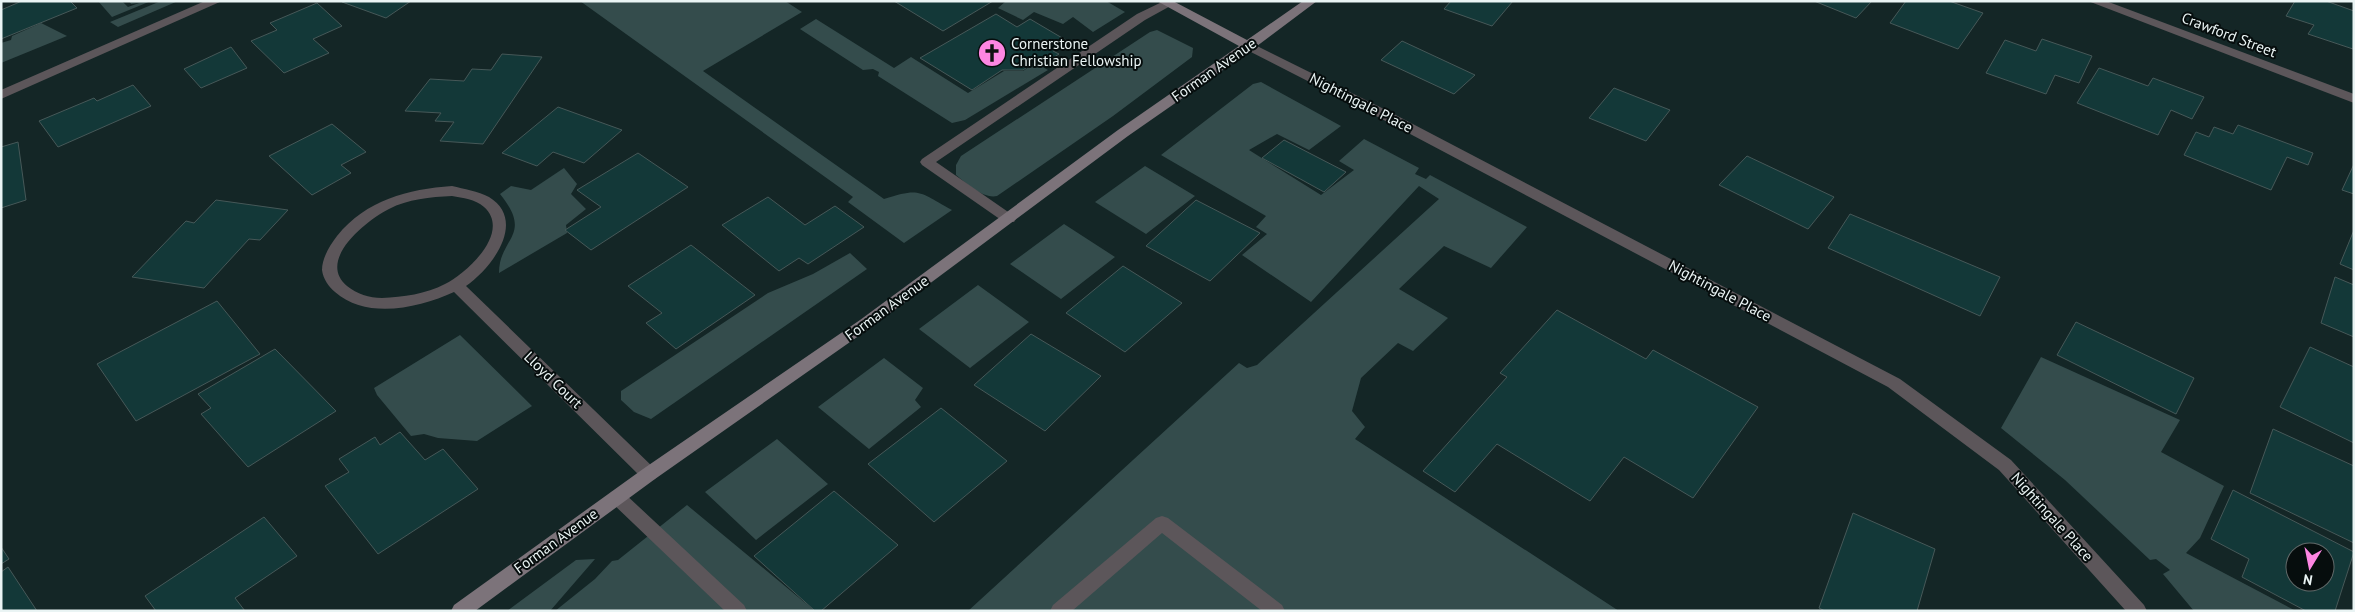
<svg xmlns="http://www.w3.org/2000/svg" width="2355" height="612" font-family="'PT Sans',sans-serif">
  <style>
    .green { fill: #344c4c }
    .building { fill: #133838; stroke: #465858; fill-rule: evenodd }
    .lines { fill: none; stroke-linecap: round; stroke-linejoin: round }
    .lane { fill: #5c565a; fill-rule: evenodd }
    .street { fill: #5c565a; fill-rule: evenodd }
    .secondary { fill: #7c737a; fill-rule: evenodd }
    .labels { text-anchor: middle; stroke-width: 4; stroke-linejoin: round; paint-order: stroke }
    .street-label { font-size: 15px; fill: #eaf4f4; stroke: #060d0d }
    .poi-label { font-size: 15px; fill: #eaf4f4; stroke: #060d0d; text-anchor: start }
  </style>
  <rect width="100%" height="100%" fill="#142626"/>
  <!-- green -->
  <path class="green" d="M98,1H122L128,7L139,3L131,4L129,1H151L112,17Z
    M161,1H178L118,27L110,22Z
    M580,1H785L802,12L703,71L884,199C921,187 919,192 952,210L904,243L848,202L853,197Z
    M1006,1H1106L1125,12L1093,32L1073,17L1063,24L1034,12L1023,20L998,8Z
    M816,19L894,68L911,57L968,93L1004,71H1023L1035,63L1048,70L965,120L952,123L878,76L879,72L873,69L863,70L800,29Z
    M41,23L67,36L1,63V43L11,40L12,36Z
    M1157,30L1193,48L1192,57L1113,116L997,196C983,199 967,184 956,175V165L961,156L1150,32Z
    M1261,82L1341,126L1309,150L1277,134L1249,150L1321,195L1354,170L1339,161L1364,139L1419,168L1415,174L1426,179L1430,175L1527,227L1491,268L1444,246L1399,289L1448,318L1413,351L1398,343L1361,378L1352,411L1365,427L1355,439L1619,611H968L1239,363L1247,368L1257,365L1439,199L1419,186L1311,302L1242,255L1267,234L1256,227L1266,216L1161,155L1253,84Z
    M1145,166L1195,196L1146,234L1095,202Z
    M564,168L577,184L571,194L586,209L566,225L567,233L499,273C499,237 534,236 500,194L511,186L531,190Z
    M1064,224L1115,257L1061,299L1010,264Z
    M850,253L867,269L651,419L634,412L621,400V391L768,293L813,274Z
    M978,285L1029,322L970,368L919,329Z
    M460,335L532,406L477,441L438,438L424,434L411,436L377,395L374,388Z
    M2041,357L2180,420L2161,452L2224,486L2200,538L2186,553L2296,611H2194L2163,574L2170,570L2156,559L2150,560L2065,480L2001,428Z
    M884,358L923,388L915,400L921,407L869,449L818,407Z
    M777,439L828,484L756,540L705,492Z
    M687,505L815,611H555L595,579L612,561L618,560Z
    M595,559L550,611H507L576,560Z"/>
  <!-- building -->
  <path class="building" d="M22,1H70L77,8L1,39V10Z
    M411,1L386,18L342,2L343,1Z
    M894,1H993L943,31Z
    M1451,1H1513L1492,26L1444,9Z
    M1814,1H1872L1856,18Z
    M1906,1H1949L1983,13L1958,49L1890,23Z
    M2295,1H2326L2354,11L2353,49L2308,34L2314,25L2286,16Z
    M317,3L342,26L313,39L329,53L284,73L251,41L277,30L270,23Z
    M996,14L1017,27L1030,19L1069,42L1053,51L1059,54L1042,65L1036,61L1023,70H1002L972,90L920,58Z
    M2042,39L2092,56L2079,83L2055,75L2046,94L1986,73L2005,40L2036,51Z
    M1402,41L1475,75L1454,94L1381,60Z
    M231,47L247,68L201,88L184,69Z
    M502,54L542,57L483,144L440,141L454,122L435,121L441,113L405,111L430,79L464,81L472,69L491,70Z
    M2099,68L2148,86L2153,78L2204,97L2192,119L2171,110L2158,135L2077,103Z
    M133,85L151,106L58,147L39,121L94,98L97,101Z
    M1614,88L1670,110L1646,141L1589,118Z
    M558,107L622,130L584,163L553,152L537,166L502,153Z
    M332,124L366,152L341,165L351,173L312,195L269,156Z
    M2238,125L2313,153L2308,165L2287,157L2271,190L2184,155L2196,132L2209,137L2214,127L2233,134Z
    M1284,140L1346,172L1324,192L1262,158Z
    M18,142L26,200L1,208V147Z
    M638,153L688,187L591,250L565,230L601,207L577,190Z
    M1747,156L1834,197L1808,229L1719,185Z
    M2354,164V194L2342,190Z
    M768,197L805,225L835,206L864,227L808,264L799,258L779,271L722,225Z
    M216,200L288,210L260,240L249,239L204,288L132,277L186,221L194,223Z
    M1196,200L1260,233L1210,281L1146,246Z
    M1850,214L2000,277L1980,316L1828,248Z
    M2354,230V270L2340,264Z
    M691,245L755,295L676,349L646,323L662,313L628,286Z
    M1123,266L1182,303L1125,352L1066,313Z
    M2335,277L2354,285V337L2321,323Z
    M217,301L260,354L136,421L97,364Z
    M1557,310L1646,359L1653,350L1758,407L1693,498L1624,457L1590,501L1497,444L1455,492L1423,471L1507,377L1500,373Z
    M2076,322L2194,378L2176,414L2057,355Z
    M1031,334L1101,376L1045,431L974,385Z
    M2310,347L2354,367V443L2280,407Z
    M275,349L336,411L248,467L201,414L211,408L198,394Z
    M941,408L1007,461L934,522L868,464Z
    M2273,429L2354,466V543L2250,493Z
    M400,432L425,460L443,449L478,489L378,554L325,486L349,472L339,459L375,437L380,445Z
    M2233,490L2354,552L2335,611H2306L2242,577L2249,559L2211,539ZM2295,552H2325V582H2295Z
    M834,491L898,545L821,611H815L754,556Z
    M1853,513L1935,549L1917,611H1825L1819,608Z
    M264,517L297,556L235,598L245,611H156L145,596Z
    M1,547L9,559L1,564Z
    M8,567L37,611H1V572Z"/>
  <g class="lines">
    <!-- lane -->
    <path class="lane" d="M1164,1H1171L1174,4L1145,20L936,162L1014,216L1016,219L1014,222H1004L922,165L920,162L922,159L1137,14Z
      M617,490L623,492L744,605L747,611H725L611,502L609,497L611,492Z
      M1162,516L1168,518L1282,605L1285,611H1262L1162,533L1072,611H1050L1053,605L1156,518Z"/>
    <!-- street -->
    <path class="street" d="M205,1H222L1,99V90Z
      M2088,1H2106L2354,94V103Z
      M1249,42L1388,111L1900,379L2011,460L2144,605L2147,611H2126L1999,470L1888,387L1378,117L1245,49L1243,46L1245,43Z
      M452,186C464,189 478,191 489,197C528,221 491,269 466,286L655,469L657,474L655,479L649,481L643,479L454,292C419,308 367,320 335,292C329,287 323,279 322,270C322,258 330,245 337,236C366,200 408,189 452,186ZM452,196C463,198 475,199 484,207C512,232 466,274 445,284C426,294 403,297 382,298C369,298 357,294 347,286C316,260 367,220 389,209C408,199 430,197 452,196Z"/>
    <!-- secondary -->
    <path class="secondary" d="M1157,1H1173L1247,40L1303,1H1317L1253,49L1128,136L870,328L655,479L475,611H451L454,605L643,469L860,320L1118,130L1239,46Z"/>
  </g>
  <!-- icons -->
  <defs>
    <symbol id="church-disc" viewBox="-11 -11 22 22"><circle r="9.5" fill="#fd86e2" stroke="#060d0d"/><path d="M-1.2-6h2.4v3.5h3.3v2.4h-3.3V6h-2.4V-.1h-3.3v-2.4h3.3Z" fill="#111"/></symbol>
  </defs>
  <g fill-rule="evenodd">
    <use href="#church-disc" x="976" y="37" width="32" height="32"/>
  </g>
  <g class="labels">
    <!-- street labels -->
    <g class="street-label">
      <text transform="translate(2229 35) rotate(21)" y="5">Crawford Street</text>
      <text transform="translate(1214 70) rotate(-35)" y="5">Forman Avenue</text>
      <text transform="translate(1361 103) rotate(27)" y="5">Nightingale Place</text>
      <text transform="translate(1720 291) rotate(28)" y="5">Nightingale Place</text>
      <text transform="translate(887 308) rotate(-36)" y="5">Forman Avenue</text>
      <text transform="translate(553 380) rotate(44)" y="5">Lloyd Court</text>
      <text transform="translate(2052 517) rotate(48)" y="5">Nightingale Place</text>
      <text transform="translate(556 541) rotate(-36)" y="5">Forman Avenue</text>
    </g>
    <!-- poi labels -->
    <g class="poi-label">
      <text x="1011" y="49">Cornerstone<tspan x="1011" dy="17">Christian Fellowship</tspan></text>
    </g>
  </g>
  <!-- border -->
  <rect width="2355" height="612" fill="none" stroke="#eaf4f4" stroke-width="5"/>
  <!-- north arrow -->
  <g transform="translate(2310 567) rotate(190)"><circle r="24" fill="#060d0d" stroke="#616969"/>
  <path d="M0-4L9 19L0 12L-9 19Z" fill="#fd86e2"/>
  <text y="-8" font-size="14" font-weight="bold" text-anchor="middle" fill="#eaf4f4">N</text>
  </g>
</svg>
